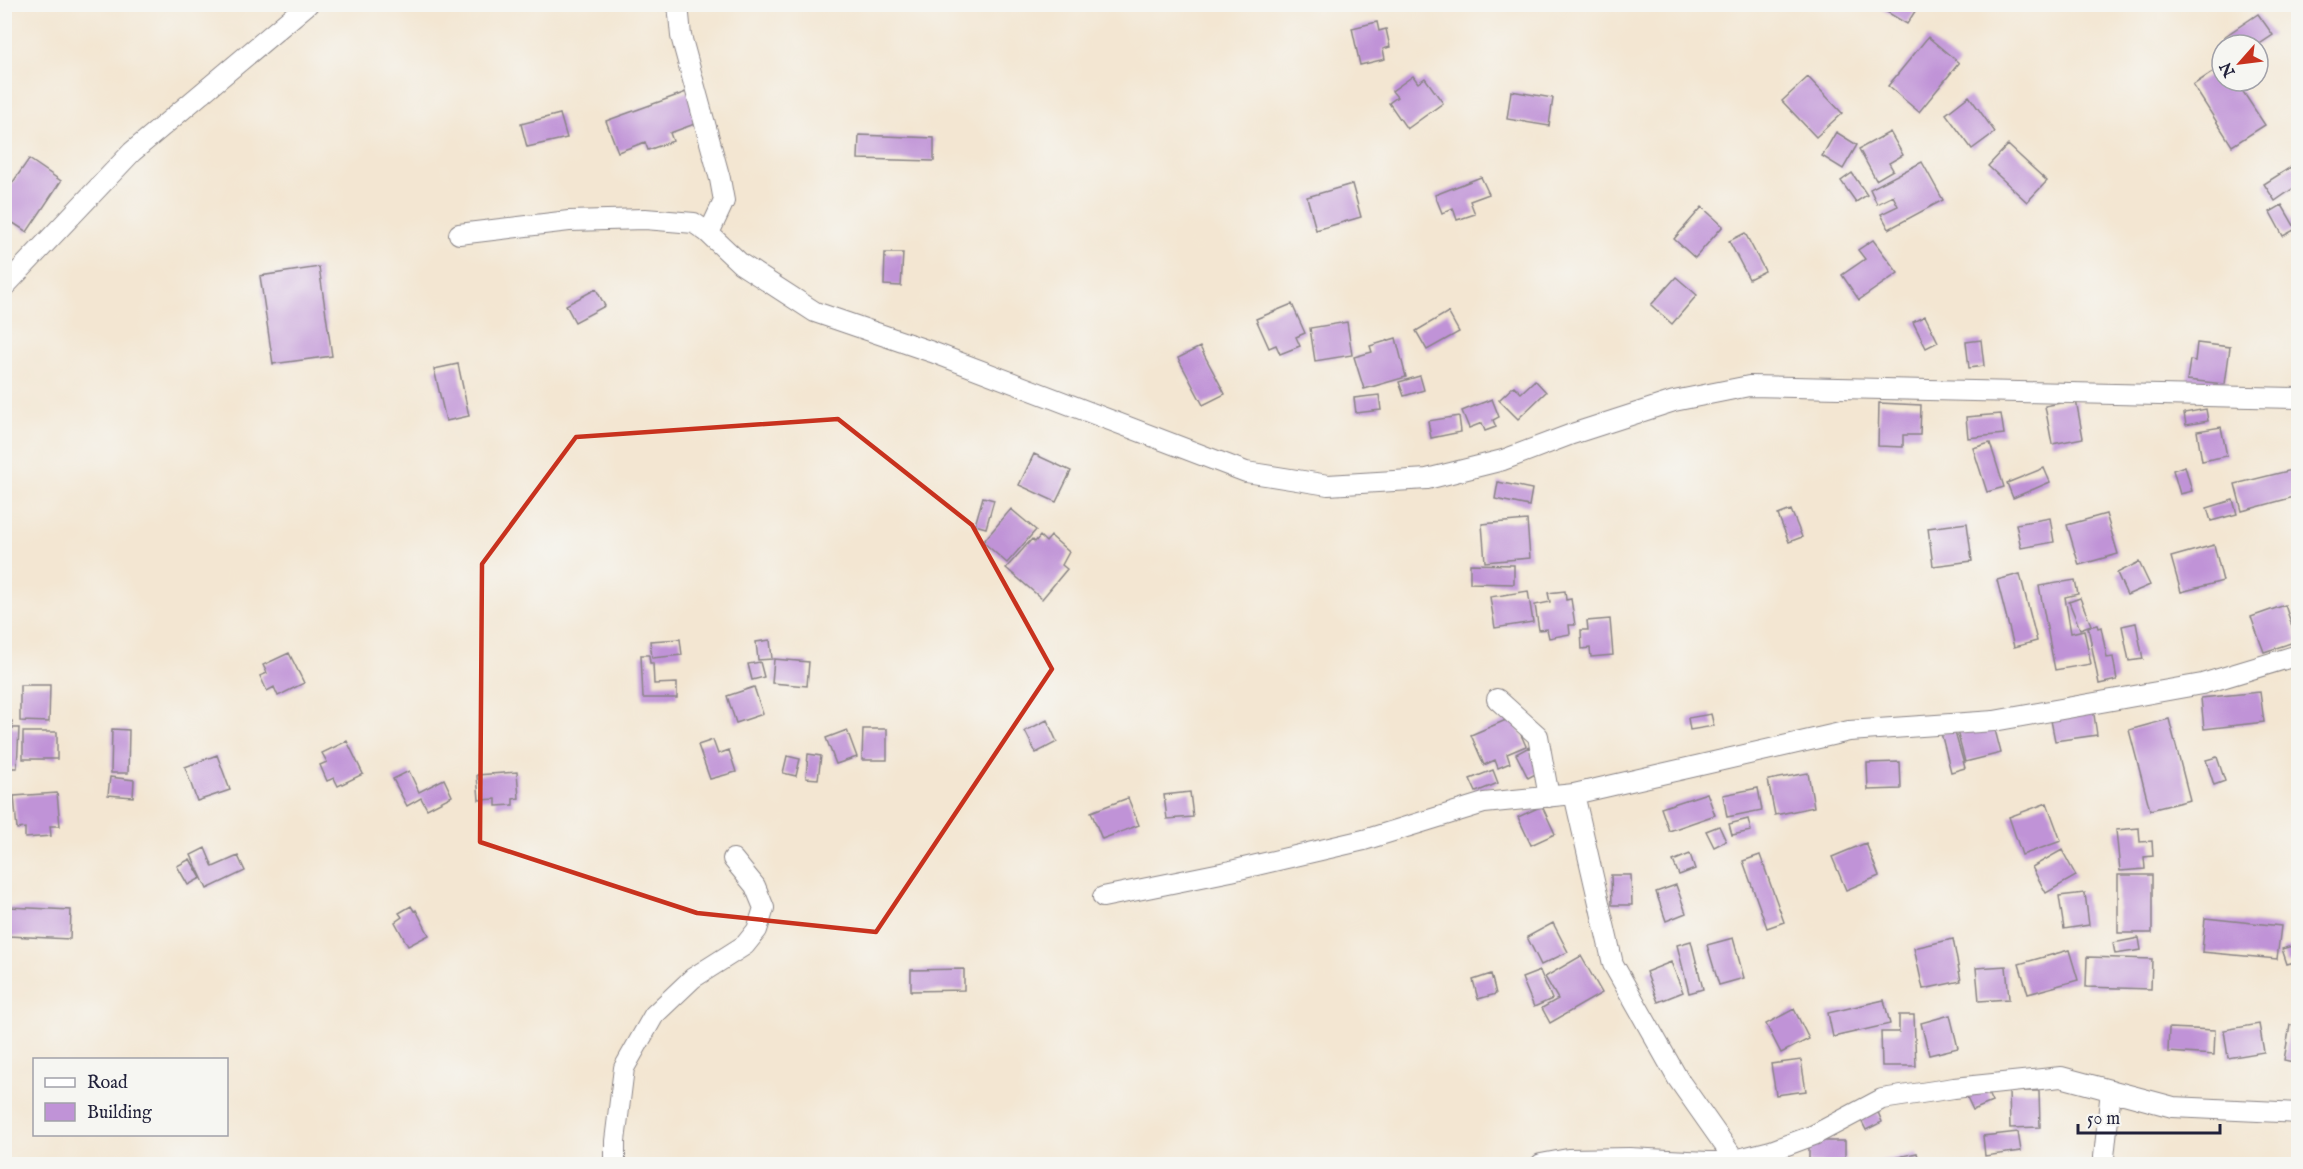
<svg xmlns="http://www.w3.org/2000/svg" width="2303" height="1169" font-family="'IM FELL English',serif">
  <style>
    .building { fill: #c093d7 }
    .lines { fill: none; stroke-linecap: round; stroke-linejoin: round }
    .minor-casing { stroke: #8a8486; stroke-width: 22 }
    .minor { stroke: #fff; stroke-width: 20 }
    .marked { fill: none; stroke: #c8321e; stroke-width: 4.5; stroke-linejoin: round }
  </style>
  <rect width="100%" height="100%" fill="#f6f6f2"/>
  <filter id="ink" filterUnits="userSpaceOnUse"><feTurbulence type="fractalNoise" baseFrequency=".0167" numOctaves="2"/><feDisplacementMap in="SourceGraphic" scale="12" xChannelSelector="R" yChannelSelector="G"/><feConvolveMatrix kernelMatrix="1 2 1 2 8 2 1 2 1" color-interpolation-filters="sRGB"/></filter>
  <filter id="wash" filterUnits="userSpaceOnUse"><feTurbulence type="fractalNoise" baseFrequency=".008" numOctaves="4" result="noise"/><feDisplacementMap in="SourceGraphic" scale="24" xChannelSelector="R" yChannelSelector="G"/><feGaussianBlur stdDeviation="1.35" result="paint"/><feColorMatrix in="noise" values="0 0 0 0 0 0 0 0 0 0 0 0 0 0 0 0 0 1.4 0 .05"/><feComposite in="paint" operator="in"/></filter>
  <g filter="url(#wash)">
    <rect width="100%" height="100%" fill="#f3e6d2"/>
    <g id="blocks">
      <!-- building -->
      <path class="building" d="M1875,5H1919L1907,24Z
        M2258,14L2273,35L2258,45H2230L2224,37Z
        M1377,22L1379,31L1386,29L1390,47L1383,49L1385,59L1360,65L1352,28Z
        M1928,37L1959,63L1919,112L1888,86Z
        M2222,66V81H2236L2265,125L2232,146L2193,85Z
        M1413,76L1418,83L1425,78L1443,103L1407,129L1389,103L1397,97L1392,91Z
        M1808,77L1842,113L1816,137L1782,101Z
        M689,91L700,122L670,133L673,141L648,150L645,142L618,152L606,121Z
        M1511,91L1553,98L1549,126L1507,119Z
        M1969,96L1995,132L1972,149L1946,114Z
        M560,114L567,138L527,147L521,124Z
        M1836,132L1857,145L1843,169L1822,156Z
        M1890,132L1903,155L1889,163L1893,170L1876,180L1859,149Z
        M859,135L934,138V161L858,159Z
        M2008,145L2047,181L2027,202L1988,166Z
        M29,159L61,181L27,232L4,217V195Z
        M1922,162L1943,200L1889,229L1881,214L1898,206L1893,196L1877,204L1870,189Z
        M2294,165L2298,172V185L2275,201L2264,184Z
        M1852,173L1867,195L1856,202L1841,181Z
        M1481,177L1489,194L1470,201L1475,214L1457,220L1453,208L1442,213L1435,195Z
        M1352,184L1361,217L1316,230L1307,197Z
        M2282,205L2296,229L2283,236L2270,212Z
        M1702,207L1723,226L1695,258L1674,239Z
        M1745,233L1765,271L1749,279L1729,241Z
        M1873,240L1898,273L1859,300L1842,275L1865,259L1858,250Z
        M885,253H903L901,286L884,285Z
        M319,267L332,356L273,364L260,276Z
        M1676,277L1697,295L1672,324L1651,305Z
        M596,289L605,306L575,322L566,305Z
        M1292,304L1305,333L1296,337L1300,346L1280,354L1276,345L1269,348L1256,319Z
        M1448,312L1459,332L1427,350L1416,331Z
        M1925,316L1938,342L1926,348L1913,322Z
        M1347,322L1352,355L1315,361L1310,328Z
        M1396,338L1406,377L1364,389L1354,357L1372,352L1370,346Z
        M1981,340L1984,366L1969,368L1966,342Z
        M2197,343L2230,347L2225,384L2187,380L2190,360L2195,361Z
        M1200,347L1225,394L1203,405L1178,358Z
        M458,364L469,416L446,421L434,369Z
        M1420,376L1424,390L1404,396L1399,382Z
        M1535,380L1546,392L1518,419L1499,400L1514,386L1521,393Z
        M1379,395L1381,410L1356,413L1354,398Z
        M1492,399L1499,417L1493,420L1496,427L1485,431L1482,423L1469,428L1462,411Z
        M2076,400L2083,438L2052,444L2045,406Z
        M1879,403L1921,405L1920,435H1903V447L1878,446Z
        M2206,409L2208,421L2186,425L2184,413Z
        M2001,414L2004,434L1968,438L1966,417Z
        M1459,416L1461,432L1431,438L1428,421Z
        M2221,427L2227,456L2202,461L2197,431Z
        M1990,443L2004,487L1987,492L1973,448Z
        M1034,454L1071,471L1056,502L1019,485Z
        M2185,466L2192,491L2180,494L2173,470Z
        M2044,468L2050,482L2013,498L2007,483Z
        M2296,469L2298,496L2242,511L2235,484Z
        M1498,482L1532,489L1529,506L1495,499Z
        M983,497L994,500L986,528L975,525Z
        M2233,500L2237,514L2211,521L2207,508Z
        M1011,509L1036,530L1007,563L983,542Z
        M1791,510L1802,537L1789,542L1778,515Z
        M2106,514L2118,554L2079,565L2067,525Z
        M2050,518L2054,542L2021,548L2016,524Z
        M1527,520L1530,558L1485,562L1482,524Z
        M1967,523L1972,561L1933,566L1928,528Z
        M1040,536L1046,542L1051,536L1069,552L1062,565L1067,569L1042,599L1006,568L1032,539L1035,542Z
        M2214,545L2223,581L2181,592L2171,557Z
        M2139,562L2150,585L2127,595L2117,573Z
        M1470,564L1514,565V584L1470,583Z
        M2020,574L2037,641L2014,647L1997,580Z
        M2075,580L2078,594L2065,597L2071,633L2084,630L2091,664L2055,670L2039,586Z
        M1528,591L1533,622L1495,628L1490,597Z
        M1565,591L1566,600L1571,599L1575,625H1569L1570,634L1549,638L1547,629L1539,630L1535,605L1550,602L1548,593Z
        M2080,598L2091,625L2080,629L2069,602Z
        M2285,605L2297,641L2264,652L2251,617Z
        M1610,619L1613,655L1591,657L1590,648L1582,649L1581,630H1588L1587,621Z
        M2136,623L2143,659L2129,661L2122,626Z
        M2097,625L2098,628L2101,627L2107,658L2113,657L2117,680L2099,684L2088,627Z
        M680,639L682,655L652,658L650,641Z
        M770,640L772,659L758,660L756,642Z
        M289,653L304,683L278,696L274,687L267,691L260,676L267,673L263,665Z
        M641,655H649L650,663H653L654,684L677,683V698H643Z
        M774,659L809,662L807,686L772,683Z
        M760,662L764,677L752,680L748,664Z
        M20,685H50L49,722L20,721Z
        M754,687L763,714L736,723L727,696Z
        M2260,692L2264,722L2204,729L2201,698Z
        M2093,708L2097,735L2055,741L2050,715Z
        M1711,714L1714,726L1690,730L1688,718Z
        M1513,717L1526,746L1507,754L1510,763L1498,768L1495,760L1484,765L1471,735Z
        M2169,719L2190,800L2150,810L2129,730Z
        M1047,720L1057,742L1036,753L1025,731Z
        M4,721H12V728H19L17,768H4Z
        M1993,722L2001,753L1965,762L1957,731Z
        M112,729L129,730L128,773H111Z
        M863,729H887V760H862Z
        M1954,729L1965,768L1951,772L1941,733Z
        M847,730L857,757L836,764L826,738Z
        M23,732H57V759H23Z
        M713,740L718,754L729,750L736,772L710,779L698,745Z
        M347,741L363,774L338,786L334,778L327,781L320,765L327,762L322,753Z
        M1529,747L1541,771L1528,778L1516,754Z
        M808,754L821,756L818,779L806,778Z
        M217,755L230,790L197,801L185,767Z
        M787,756L800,759L796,776L783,773Z
        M2217,757L2225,781L2214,785L2206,760Z
        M1900,762L1901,789L1868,790L1867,763Z
        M1493,770L1498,783L1476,792L1470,779Z
        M409,771L419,792L444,779L452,796L427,809L421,798L407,806L393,779Z
        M517,772L519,798L513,799V805L496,806V799L479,800L477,775Z
        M1808,773L1814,807L1775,815L1768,780Z
        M110,777L134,780L133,797L108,795Z
        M1758,788L1762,810L1727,817L1723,795Z
        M1190,792L1193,817L1167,819L1164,795Z
        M57,793L60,826H50L51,836L25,838V828L17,829L14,796Z
        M1707,793L1715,815L1669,831L1661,808Z
        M1128,798L1139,825L1102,839L1091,812Z
        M2047,803L2061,841L2022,855L2009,817Z
        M1542,806L1555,834L1531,845L1518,817Z
        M1748,819L1751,831L1732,835L1729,824Z
        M1719,826L1726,841L1714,847L1706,831Z
        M2139,828L2140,842L2152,841L2153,856L2144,857L2145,869L2120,871L2116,830Z
        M1866,843L1879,876L1846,890L1832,857Z
        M205,848L213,867L238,856L245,871L207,889L191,855Z
        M2062,850L2076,876L2046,893L2032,867Z
        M1690,854L1695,869L1679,875L1673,861Z
        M1760,855L1784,922L1767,928L1743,861Z
        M190,859L201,878L188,885L177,866Z
        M1611,875H1631L1632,905H1612Z
        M2118,875H2152V933H2118Z
        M1676,885L1686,913L1666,921L1656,892Z
        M2085,893L2089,925L2064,929L2059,896Z
        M411,906L414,911L416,910L429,935L408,946L395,922L402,917L399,913Z
        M9,907L71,910L70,939L8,936Z
        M2205,918L2281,926L2277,959L2202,952Z
        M1553,923L1568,952L1541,965L1527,937Z
        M1733,938L1744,978L1719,985L1707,945Z
        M2139,938L2141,950L2115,954L2113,943Z
        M1953,939L1961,981L1923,989L1914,948Z
        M1691,941L1703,989L1689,993L1677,945Z
        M2298,944V961L2287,964L2282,949Z
        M2069,950L2078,980L2028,994L2019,964Z
        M1581,956L1602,993L1550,1023L1542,1008L1558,999L1545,977Z
        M2087,957L2152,959L2151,989L2086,987Z
        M1671,962L1683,992L1658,1002L1646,972Z
        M2006,966L2009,999L1979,1001L1976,968Z
        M964,969V990L911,991V970Z
        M1540,971L1552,999L1534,1007L1522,978Z
        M1491,974L1496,994L1478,999L1473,980Z
        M1884,1000L1890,1024L1833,1037L1828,1013Z
        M1794,1009L1809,1039L1781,1053L1766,1024Z
        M1899,1015H1914L1916,1066H1882L1881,1032H1899Z
        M1950,1015L1958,1048L1929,1055L1921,1023Z
        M2259,1024L2264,1052L2228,1058L2224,1030Z
        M2290,1025L2298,1026V1063L2284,1060Z
        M2169,1028L2215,1030L2214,1055L2168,1052Z
        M1801,1060L1806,1091L1776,1095L1771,1064Z
        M1985,1087L1992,1102L1973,1110L1966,1095Z
        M2009,1091H2039L2040,1127L2010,1128Z
        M1878,1112L1882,1122L1866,1130L1861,1120Z
        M2018,1132L2021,1151L1985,1156L1983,1136Z
        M1809,1141H1845V1163H1809Z
        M1917,1153L1920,1164H1881L1880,1161Z"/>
    </g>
  </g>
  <g filter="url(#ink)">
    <use href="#blocks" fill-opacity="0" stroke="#8a8486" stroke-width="1.5"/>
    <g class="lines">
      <defs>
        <path id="minor" d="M678,4L681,36L720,179L724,201L709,233
          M459,234L569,221L645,219L694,223L707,232L741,264L815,312L932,352L1246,472L1328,485L1427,479L1503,460L1572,434L1674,401L1749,386L2298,398
          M4,287L132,152L308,4
          M1497,699L1538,736L1549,797
          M1103,897L1231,871L1364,840L1484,803L1574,794
          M1735,1160L1678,1079L1613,964L1574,794L1849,731L1994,721L2202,684L2298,655
          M615,1164V1141L624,1068L654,1015L693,978L745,945L757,930L764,908L755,886L733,859
          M1541,1164L1568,1159L1629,1158L1708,1162L1735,1160L1771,1151L1814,1135L1882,1099L1954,1088L2061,1077L2173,1107L2298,1113
          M2106,1164L2104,1157L2111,1090"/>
      </defs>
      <!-- minor casing -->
      <use href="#minor" class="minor-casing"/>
      <!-- minor -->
      <use href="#minor" class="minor"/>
    </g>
  </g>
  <!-- marked area -->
  <path class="marked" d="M838,419L972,525L1052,669L876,932L697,913L480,842L482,564L576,437Z"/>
  <!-- margin -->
  <rect width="2303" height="1169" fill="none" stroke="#f6f6f2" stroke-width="24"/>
  <!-- legend -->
  <rect x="33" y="1058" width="195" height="78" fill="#f6f6f2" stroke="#a1a1a9" stroke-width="1.5"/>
  <rect x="45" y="1078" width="30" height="9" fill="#ffffff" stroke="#a1a1a9" stroke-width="1.5"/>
  <text x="87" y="1088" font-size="18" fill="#22223b">Road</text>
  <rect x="45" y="1103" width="30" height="18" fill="#c093d7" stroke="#a1a1a9" stroke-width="1.5"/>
  <text x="87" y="1118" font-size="18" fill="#22223b">Building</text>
  <!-- north arrow -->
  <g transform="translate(2240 63) rotate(242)"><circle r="28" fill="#f6f6f2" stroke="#a1a1a9" stroke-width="1.5"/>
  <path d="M0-4.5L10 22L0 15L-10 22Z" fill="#c8321e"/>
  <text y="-9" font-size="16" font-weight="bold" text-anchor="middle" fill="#22223b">N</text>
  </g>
  <!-- scale -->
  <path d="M2078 1124v9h142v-9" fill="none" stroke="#22223b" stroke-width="3"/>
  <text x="2087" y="1124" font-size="18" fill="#22223b" stroke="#f6f6f2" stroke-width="4.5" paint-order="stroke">50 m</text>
</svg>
